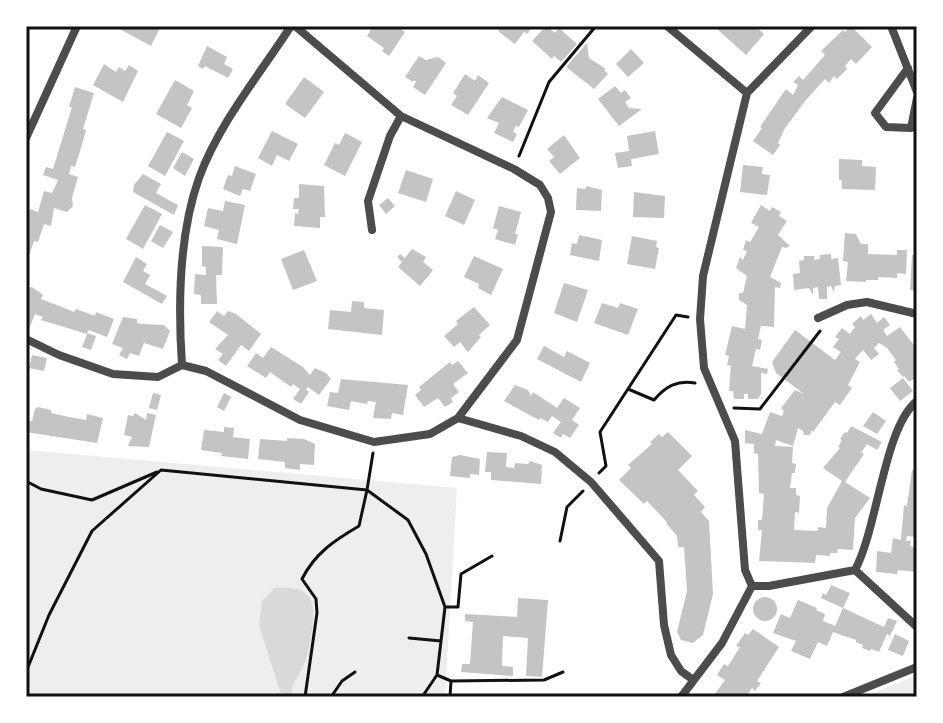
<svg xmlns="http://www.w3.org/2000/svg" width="943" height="723" font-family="Rubik,sans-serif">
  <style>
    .green { fill: #eee }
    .water { fill: #d9d9d9 }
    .building { fill: #c4c4c4 }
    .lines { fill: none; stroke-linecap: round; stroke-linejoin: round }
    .path { stroke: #111; stroke-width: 3 }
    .minor { stroke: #4c4c4c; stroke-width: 8 }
    .neatline { fill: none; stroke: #111; stroke-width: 3 }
  </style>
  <rect width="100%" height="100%" fill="#fff"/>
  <!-- green -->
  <path class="green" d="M26,450L457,488L445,697H26Z
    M917,675V697H863Z"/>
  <!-- water -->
  <path class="water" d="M275,588C309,585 317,598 312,630C310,640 309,652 305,662C300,674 291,683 291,697H282L259,625L262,601Z"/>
  <!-- building -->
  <path class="building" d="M114,26H161L151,46Z
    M373,26H397L405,32L389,56L382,51L384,48L367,36Z
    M501,26H533L527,34L524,32L515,44L498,31Z
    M546,26L555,33L559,28L577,44L561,62L554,56L552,59L532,41Z
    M719,26H755L764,34L746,55L717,29Z
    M851,26L872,47L856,64L851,59L845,66L847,69L837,79L834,76L829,83L825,79L806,100L785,128L778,143L780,145L773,155L753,141L762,128L760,127L786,89L793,95L798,85L793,82L799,76L803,80L825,55L821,51L843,30L845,32Z
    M587,43L589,58L606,69L604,70L608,74L594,89L566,67Z
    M207,46L227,57L224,64L233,69L228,78L205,66L203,69L198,66Z
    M631,49L644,63L628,77L616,64Z
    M419,56L426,60L438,57L446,63L425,95L413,87L416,82L414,80L413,82L405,77Z
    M104,64L116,72L119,67L125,71L129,65L138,71L123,102L93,85Z
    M465,74L475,81L478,75L489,83L468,115L451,105L457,96L453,93Z
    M304,77L324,92L305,118L285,104Z
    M175,80L194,91L187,105L192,108L181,128L156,114Z
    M615,86L621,93L625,90L631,98L625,102L629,108L642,109L619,126L598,99Z
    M75,87L94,93L83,129L86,130L81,148L75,167L71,166L69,174L78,177L72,198L73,206L67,212L54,208L51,226L44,224L38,242L34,241L26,264V218L30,209L38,212L44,191L52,193L55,187L58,180L43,175L46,167L53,169L72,107H69Z
    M502,97L528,110L519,127L516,126L513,132L517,134L513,142L494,133L499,123L487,118Z
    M272,131L298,144L289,161L277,155L272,166L258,158Z
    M655,131L659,154L631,159L632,166L618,168L615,153L629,151L627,136Z
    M167,132L184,141L165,176L148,166Z
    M345,133L362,142L345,176L324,165L335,143L339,145Z
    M564,135L580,158L560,174L549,161L554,157L547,149Z
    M182,152L194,159L185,176L173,168Z
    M839,159L862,160V166L876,167L875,190L842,189V180H839Z
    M743,165L763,167L762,174L770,175L767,195L740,192Z
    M235,166L256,174L250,191L243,189L240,196L223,189L228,175L232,176Z
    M406,170L433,179L426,202L398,193Z
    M143,174L161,184L156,193L178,205L174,215L133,192L134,185Z
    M299,184L324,186L325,217H320V228L294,226L295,213L298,214L299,209H293L294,198H299Z
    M586,186L602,190L601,211L576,210L577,188L586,189Z
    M456,191L475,200L464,225L445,216Z
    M634,192L665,196L664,218L633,217Z
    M388,198L395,206L386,214L379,205Z
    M225,201L245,205L237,244L217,239L219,230L204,226L208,208L223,211Z
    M145,205L162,214L143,249L126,239Z
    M761,205L770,211L772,207L781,212L779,216L787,221L778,235L790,246L786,248L782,247L770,277L781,283L780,288L775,287L774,327L761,326L758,339L762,340L760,350L756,349L752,366L768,369L767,374L761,373V394L758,399H748V394H744V399H734L733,391H729L731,366L727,365L729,356L725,355L732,326L745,329L747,305L739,300V293H743L747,276L736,268L740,257L743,260L747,251L743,250L746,240L750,242L759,227L751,223Z
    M499,206L521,212L515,234H518L515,245L495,239L498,230L493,228Z
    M160,225L173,232L163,248L151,241Z
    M845,233L856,234L861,244H868V254L897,255V250H907L906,274L897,273V278L878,277V280H866V282L846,281L848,262L843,261Z
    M579,235L602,240L599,261L570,255L572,243L577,244Z
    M632,236L657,241L656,247L659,248L655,269L627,264Z
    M202,246L223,247L222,275H216L217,304H201V295L194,294L195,274L206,275V267L202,266Z
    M412,249L426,257L423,262L433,270L420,286L398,267L402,262L397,257L400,254L405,258Z
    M304,250L317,281L293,290L281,259Z
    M831,254V259L838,258L841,285L835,286L834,292L831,286L827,287V299H819L818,287L813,288V295L809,288L794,290L793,274L800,273L799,261L804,260V256H814V260L820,259V255Z
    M912,255H917V291L910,290Z
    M474,256L503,269L491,295L478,288L479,284L464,277Z
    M136,257L147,264L143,271L150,275L145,284L167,296L162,304L123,282Z
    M564,283L588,290L577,322L554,313Z
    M32,287L43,295L41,299L67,309L74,312L76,309L95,316L96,312L114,319L107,337L89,330L87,333L96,336L91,350L82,347L87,334L41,320L43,317L35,314L29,329L26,328V314L29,311L26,310V288Z
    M352,301L364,302V308L384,310L382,335L328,329L330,310L351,312Z
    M602,303L618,308L620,303L638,309L628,335L594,323Z
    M474,307L490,325L479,335L481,337L468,352L460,342L454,347L444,336L458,324L456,321Z
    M217,311L224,316L228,311L236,314L261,334L249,351L241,345L226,366L218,360L223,354L215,349L228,335L209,322Z
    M871,314L877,323L884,317L890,325L883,330L887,336L900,327L917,349V377L909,382L904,376L903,377L897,370L899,369L894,362L896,360L887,348L879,343L874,348L879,354L871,360L863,350L855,359L860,362L848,385L852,388L840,405L835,402L813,432L812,430L810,435H804L803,431L798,428L793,446L776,440L775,446L793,447L792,463L796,464L795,473H792L790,488H796V495L800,496L799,513L795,512L794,530L818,531V527L826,528L827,508L842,481L823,468L840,448L838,447L842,440L840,439L845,432L847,433L851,426L882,442L877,450L867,444L861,453L864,454L845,482L870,498L855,518L853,550L838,549L837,553H830V556L816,555L815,563L759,561L762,530H758V520H762L764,494L759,493L758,454L754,453V444L745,443V430L762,434L770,412L782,416L784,411L781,408L795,390L804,394L776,373L772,362L795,330L835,360L841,352L833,347L839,339L835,337L842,328L850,334L855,327L852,324L861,316L863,320Z
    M123,317L137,319V323L142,324L164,325L170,331L163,349L144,343L139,356L130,353L127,359L119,355L123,348L112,344Z
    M544,346L564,357L567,351L590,363L581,382L537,359Z
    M271,347L303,367L310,375L315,368L326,373L331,379L319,395L308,387L306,390L309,392L301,404L293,399L300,389L293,384L291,387L270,372L266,378L247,366L256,353L263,358Z
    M32,355L47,358L44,371L29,368Z
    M458,361L468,373L453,384L459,392L451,398L453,402L445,407L438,398L424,407L415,395L421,390L419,387L450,362L452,365Z
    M903,378L913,391L900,401L890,388Z
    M341,379L408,385L403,415L392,413L391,419L373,418L376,402L368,401L367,404L351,401L349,410L327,406L330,392L338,393Z
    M515,385L528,390L531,396L533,392L557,408L564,398L580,408L572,420L579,425L570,438L563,434L561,438L553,433L561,422L552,416L548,422L540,418L539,420L504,401Z
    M153,393L161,395L157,410L149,408Z
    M224,393L231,397L224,411L217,407Z
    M38,407L51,410V413L69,417L86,420L87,414L103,418L97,443L26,432V420L32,421L35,409Z
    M873,412L886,421L877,434L863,426Z
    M135,413L146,420L147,413L156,415L149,447L128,446L132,437L124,435L128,415L133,416Z
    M224,427L234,428L233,437L250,439L248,459L221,456L222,453L201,450L204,430L224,432Z
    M668,432L692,456L678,470L698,491L694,495L705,507L701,512L709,521L713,594L703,635L693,643L681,640L677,632L687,591L684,547H678L677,536L666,523L667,522L647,501L644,504L619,480L631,468L628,465L652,444L650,442L659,434L662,437Z
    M287,438L304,439L315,444L314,465L300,464V470L285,468V462L258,459L260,439L287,441Z
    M487,452L507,453L506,467L514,468L515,463L528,464L530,461L542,465L541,484L491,480V472H485Z
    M460,455L480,459L479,475L470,474V478L450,476L452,457Z
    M912,470L917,471V523L915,537L907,536L906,541H911L910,546L917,548V572L898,570L897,574L876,572L877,551L891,553L893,538L901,540L904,505L907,506Z
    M831,585L850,593L843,608L821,598L823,593L826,595Z
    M753 609a12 12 0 1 1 24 0a12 12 0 1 1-24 0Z
    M518,598L548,600L542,677L526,676L528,638L503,636L502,666L513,667V676L461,672L462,664H470L473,622L465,621V614L517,617Z
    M798,600L817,608L816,610L825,614L823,621L835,626L843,608L884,627L888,618L897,621L890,636L887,634L879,652L871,649L870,651L862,648L863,645L856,642V640L833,632L827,646L818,642L810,659L791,651L796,641L773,633L781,614L790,618Z
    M753,629L779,647L757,681L761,683L755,691L752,688L746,697H720L715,694L725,680L717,675L724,664L728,666L740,647L736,646L745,633L748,635Z
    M895,634L909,641L903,656L888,650Z"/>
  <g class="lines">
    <!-- path -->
    <path class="path" d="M519,156L549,82L596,26
      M628,389L654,400C666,386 677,380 695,383
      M734,408L760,409L820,331
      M373,453L367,490L408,520L426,554L445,607
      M599,473L606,466L600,432L676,315L688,317
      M26,481L41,489L92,500L157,472
      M560,541L567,507L583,491
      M409,638L441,641
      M26,672L49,615L92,531L161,470L367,490L359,526C335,540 315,553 302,579L316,599L317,613L305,697
      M437,675L451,681L450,697
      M451,681L544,680L563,672
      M331,697L342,681L355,672
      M422,697L437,675L445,607H458L461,574L492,556"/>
    <!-- minor -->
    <path class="minor" d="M295,26L401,116L514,169L540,185L548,198L551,212L517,340L458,418
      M667,26L747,93L703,276L700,319L704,368L735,441L745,570L752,586L722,643L681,697
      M891,26L917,92
      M908,68L875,113L886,127L911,128L917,98
      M747,93L812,26
      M26,138L77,26
      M372,230L368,201L390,136L401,116
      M818,318L847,305L867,302L917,314
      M26,339L59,355L113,374L158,377L182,365L206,371L300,420L374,442L430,434L458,418L521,436L555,452L591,482L659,561L664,625L671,655L681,671L692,679
      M182,365C178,306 179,234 199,178C219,123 260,74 291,26
      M855,570C878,527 884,427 917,401
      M855,570L917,627
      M752,586H769L855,570
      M843,697L917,667"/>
  </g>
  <!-- border -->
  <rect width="943" height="723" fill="none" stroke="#ffffff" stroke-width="56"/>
  <rect x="28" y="28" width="887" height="667" class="neatline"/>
</svg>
